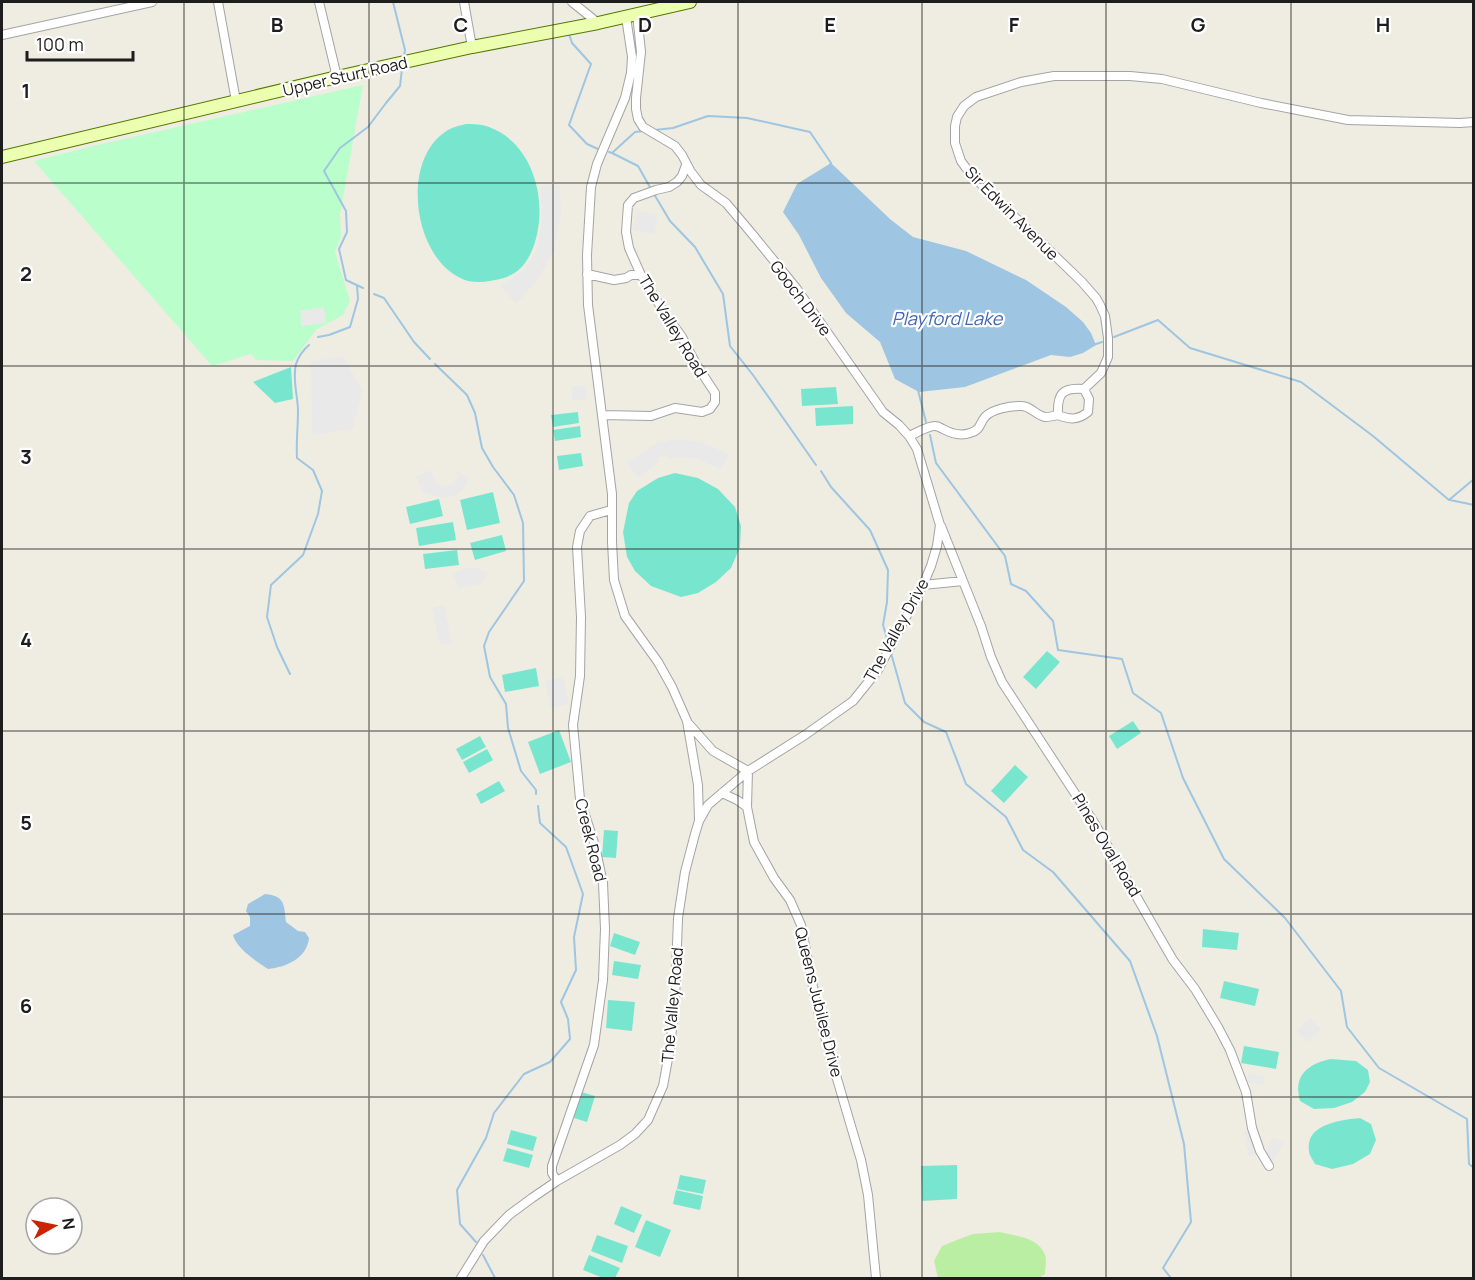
<svg xmlns="http://www.w3.org/2000/svg" width="1475" height="1280" font-family="Manrope,sans-serif">
  <style>
    .grass { fill: #baeea2 }
    .park { fill: #bafecb }
    .pitch { fill: #78e6cf }
    .parking { fill: #e9e9e9 }
    .water { fill: #9ec5e1 }
    .lines { fill: none; stroke-linecap: round; stroke-linejoin: round }
    .stream { stroke: #9ec5e1; stroke-width: 2 }
    .minor-casing { stroke: #a4a4a4; stroke-width: 10 }
    .secondary-casing { stroke: #557800; stroke-width: 14 }
    .minor { stroke: #fff; stroke-width: 8 }
    .secondary { stroke: #ecffb0; stroke-width: 12 }
    .grid { fill: none; stroke: #1d1d1d; stroke-width: 1.5; stroke-opacity: 0.55 }
    .labels { text-anchor: middle; stroke-width: 4.5; stroke-linejoin: round; paint-order: stroke }
    .street-label { font-size: 16px; fill: #1d1d1d; stroke: #fff }
    .water-label { font-size: 18px; font-style: italic; fill: #4166b4; stroke: #fff }
    .grid-label { font-size: 20px; text-anchor: middle; font-weight: bold; fill: #1d1d1d; stroke: #fff; stroke-width: 4.5; stroke-linejoin: round; paint-order: stroke }
  </style>
  <rect width="100%" height="100%" fill="#efede1"/>
  <!-- grass -->
  <path class="grass" d="M1000,1232C1015,1236 1039,1237 1045,1255C1047,1260 1045,1269 1045,1274L1039,1278H938L934,1261L942,1246L957,1240L973,1234Z"/>
  <!-- park -->
  <path class="park" d="M363,85L340,215L341,236L335,252L350,301L343,315L316,330L293,361L256,360L251,354L212,366L34,161L93,146Z"/>
  <!-- pitch -->
  <path class="pitch" d="M466,124C474,124 481,124 489,127C533,143 548,200 535,242C528,264 518,276 495,280C486,282 477,283 468,281C414,265 399,163 445,132C452,127 458,126 466,124Z
    M291,367L293,399L275,403L253,382Z
    M836,387L838,404L802,406L801,389Z
    M853,406V424L816,426L815,408Z
    M578,412L579,423L553,427L551,415Z
    M580,426L581,437L555,441L553,430Z
    M581,453L583,466L559,470L557,456Z
    M675,473L698,478L718,489L735,507L741,526L740,547L731,568L716,582L698,593L681,597L651,586L635,571L627,557L623,532L629,503L637,491L658,478Z
    M493,492L500,523L467,530L460,500Z
    M439,499L443,516L410,524L406,507Z
    M453,522L456,540L419,546L416,528Z
    M502,535L506,551L475,560L470,543Z
    M457,550L459,565L425,569L423,554Z
    M1047,651L1060,662L1036,689L1023,677Z
    M536,668L539,686L505,692L502,675Z
    M1133,721L1141,733L1117,749L1109,736Z
    M559,730L571,762L540,774L528,742Z
    M480,736L486,747L462,760L456,749Z
    M487,749L493,760L469,773L463,762Z
    M1015,765L1028,777L1004,803L991,791Z
    M499,781L505,791L481,804L476,794Z
    M604,830L618,831L616,858L602,857Z
    M1203,929L1239,933L1237,950L1202,947Z
    M614,933L640,942L635,955L610,946Z
    M614,961L641,965L638,979L612,975Z
    M1224,981L1259,989L1255,1006L1220,998Z
    M608,1000L635,1002L632,1031L606,1028Z
    M1244,1046L1279,1052L1276,1069L1241,1063Z
    M1331,1059L1356,1061L1368,1070L1370,1082L1365,1092L1352,1102L1334,1108L1314,1109L1300,1101C1293,1076 1307,1064 1331,1059Z
    M581,1092L595,1096L587,1122L574,1118Z
    M1360,1118L1371,1124L1376,1140L1370,1154L1353,1164L1332,1169L1315,1164C1313,1160 1309,1155 1309,1151C1305,1124 1341,1120 1360,1118Z
    M511,1130L537,1137L533,1151L507,1144Z
    M507,1148L533,1155L529,1168L503,1161Z
    M957,1165V1199L922,1201L921,1166Z
    M680,1175L706,1180L703,1194L677,1189Z
    M676,1190L703,1196L700,1210L673,1204Z
    M621,1206L642,1215L634,1233L614,1224Z
    M646,1220L671,1230L660,1257L635,1247Z
    M597,1235L628,1246L622,1263L591,1251Z
    M589,1255L620,1268L615,1278H603L583,1270Z"/>
  <!-- parking -->
  <path class="parking" d="M560,185L561,213L554,250L539,278L516,304L500,286L523,270L535,253L542,223L541,187Z
    M636,211L658,214L654,234L633,230Z
    M324,307L326,323L302,326L300,311Z
    M343,356L362,390L353,429L312,435L311,362Z
    M572,386H586V400H572Z
    M671,440H687L701,442L729,454L720,469L696,458L677,457L669,459L668,456L658,458L659,462L638,478L627,463L655,444Z
    M430,470L436,482L441,486L452,484L458,477L457,471L468,478V483L458,495L442,498L422,491L416,477Z
    M474,567L488,573L481,584L458,588L453,574L466,568Z
    M444,605L452,642L440,645L432,608Z
    M563,677L569,704L551,708L545,681Z
    M1310,1018L1321,1029L1308,1042L1296,1031Z
    M1248,1074L1265,1077L1264,1085L1247,1082Z
    M1252,1130L1262,1150H1267L1273,1137L1284,1143L1272,1163L1258,1154L1249,1156L1243,1132Z"/>
  <!-- water -->
  <path class="water" d="M831,163L890,219L913,237L966,251L1026,280L1066,307L1083,322L1091,333L1096,345L1083,353L1070,357L1051,355L965,387L919,392L895,379L880,342L846,313L821,278L799,235L783,212L797,184Z
    M265,894C285,896 284,904 286,922L298,931L305,932L309,938C307,958 287,967 268,969C257,962 236,948 233,935L250,926V917L246,911L248,904Z"/>
  <g class="lines">
    <!-- stream -->
    <path class="stream" d="M393,2L405,50L404,56
      M569,34L572,43L591,64L569,125L587,144L598,149
      M655,130L673,128L708,116L747,118L810,132L831,163L830,165
      M609,152L612,153L635,132L644,131
      M612,153L638,166L651,189
      M654,194L670,221L695,247L723,294L730,346L753,375L816,465
      M363,288L346,280L339,249L347,232L346,211L324,171L340,148L368,127L386,103L400,86L402,69
      M374,294L384,298L414,342L430,359
      M318,337L329,335L350,327L358,299L357,285
      M1114,337L1158,320L1190,348L1301,382L1373,436L1449,500L1474,479
      M1093,345L1102,342
      M435,364L467,395L475,413L482,448L493,467L514,495L523,523L524,581L489,632L484,646L490,677L506,704L508,728L521,771L536,790V794
      M918,390L926,422
      M930,435L936,463L1005,556L1011,584L1026,591L1053,621L1058,650L1122,659L1133,693L1161,713L1183,778L1224,859L1285,918L1341,991L1347,1027L1379,1068L1467,1119L1469,1164L1474,1168
      M821,471L831,487L870,530L888,570L887,602L883,625L889,645
      M1450,500L1474,505
      M891,653L905,703L924,722L946,732L966,784L1006,817L1023,850L1053,872L1130,961L1157,1036L1184,1144L1191,1222L1163,1268L1171,1278
      M290,674L277,647L267,617L271,585L303,555L318,514L322,491L313,470L297,458C296,442 298,427 298,411C298,396 292,379 296,364C298,357 304,349 309,345
      M476,1242L460,1224L457,1190L486,1138L494,1113L524,1074L550,1062L570,1039L568,1019L561,1002L576,970L574,937L583,894L566,847L540,823L538,806
      M483,1255L495,1278"/>
    <defs>
      <path id="minor" d="M218,2L236,101
        M319,2L337,77
        M464,2L472,47
        M572,2L598,23
        M626,17L632,57L631,73L625,98L597,164L591,187L587,255L588,305L612,494V542L614,580L625,616L658,662L672,687L687,721L698,785L699,821
        M2,35L152,2
        M587,274L614,280L626,278L631,275H641
        M603,415L651,416L675,408L702,412L710,409L715,402V393L696,364L682,337L665,314L641,275L629,248L626,232L628,205L634,198L656,190L669,187L677,182L682,176L686,165
        M1058,415C1057,394 1062,387 1084,389L1101,373L1108,357V338L1105,316L1100,305L1096,298L1082,282L991,194L969,172L961,161L955,143V126L957,117L964,106L976,97L1021,82L1054,76H1130L1162,79L1261,103L1348,120L1460,123L1474,122
        M1058,415C1070,420 1078,420 1088,412L1089,399L1084,389
        M909,436C917,433 927,426 935,426C939,426 940,428 943,429C952,434 961,436 970,433C981,430 979,424 985,417C992,409 1010,406 1020,406C1030,405 1035,415 1045,417C1049,417 1054,416 1058,415
        M941,526L981,626L991,657L1002,682L1095,824L1159,936L1173,960L1195,989L1218,1027L1230,1050L1246,1092L1252,1128L1260,1151L1269,1166
        M923,585L963,581
        M688,723L713,751L748,771
        M748,771L747,807L754,842L774,878L790,900L801,925L817,1007L830,1055L861,1160L868,1195L876,1278
        M722,793L737,800L747,807
        M557,1181L552,1173V1166L594,1045L603,980L605,929L603,883L595,846L580,799L573,725L580,676L581,617L577,547L580,531L590,516L611,510
        M461,1278L484,1241L509,1215L532,1198L557,1181L620,1145L635,1134L648,1120L663,1086L670,1048L675,1000L678,918L685,872L695,834L699,821L708,805L748,771L805,735L853,701L878,670L923,585L931,566L937,546L940,525L917,449L909,436L899,425L883,412L797,289L753,235L726,203L701,185L691,172L682,155L675,146L643,127L638,119L636,109V98L641,52L637,14"/>
      <path id="secondary" d="M2,157L337,77L472,47L598,23L690,2"/>
    </defs>
    <!-- minor casing -->
    <use href="#minor" class="minor-casing"/>
    <!-- secondary casing -->
    <use href="#secondary" class="secondary-casing"/>
    <!-- minor -->
    <use href="#minor" class="minor"/>
    <!-- secondary -->
    <use href="#secondary" class="secondary"/>
  </g>
  <!-- grid -->
  <path class="grid" d="M184,2V1278M369,2V1278M553,2V1278M738,2V1278M922,2V1278M1106,2V1278M1291,2V1278M2,183H1474M2,366H1474M2,549H1474M2,731H1474M2,914H1474M2,1097H1474"/>
  <g class="labels">
    <!-- street labels -->
    <g class="street-label">
      <text transform="translate(345 76) rotate(-13)" y="6">Upper Sturt Road</text>
      <text transform="translate(1012 213) rotate(45)" y="6">Sir Edwin Avenue</text>
      <text transform="translate(801 298) rotate(53)" y="6">Gooch Drive</text>
      <text transform="translate(673 326) rotate(59)" y="6">The Valley Road</text>
      <text transform="translate(896 630) rotate(-61)" y="6">The Valley Drive</text>
      <text transform="translate(591 840) rotate(76)" y="6">Creek Road</text>
      <text transform="translate(1107 845) rotate(59)" y="6">Pines Oval Road</text>
      <text transform="translate(819 1002) rotate(76)" y="6">Queens Jubilee Drive</text>
      <text transform="translate(672 1005) rotate(-85)" y="6">The Valley Road</text>
    </g>
    <!-- water labels -->
    <g class="water-label">
      <text x="947" y="325">Playford Lake</text>
    </g>
  </g>
  <g class="grid-label">
    <text x="277" y="32">B</text>
    <text x="461" y="32">C</text>
    <text x="645" y="32">D</text>
    <text x="830" y="32">E</text>
    <text x="1014" y="32">F</text>
    <text x="1198" y="32">G</text>
    <text x="1383" y="32">H</text>
    <text x="26" y="98">1</text>
    <text x="26" y="281">2</text>
    <text x="26" y="464">3</text>
    <text x="26" y="647">4</text>
    <text x="26" y="830">5</text>
    <text x="26" y="1013">6</text>
  </g>
  <!-- border -->
  <rect width="1475" height="1280" fill="none" stroke="#1d1d1d" stroke-width="6"/>
  <!-- north arrow -->
  <g transform="translate(54 1226) rotate(81)"><circle r="28" fill="#ffffff" stroke="#a5a5a5" stroke-width="1.5"/>
  <path d="M0-4.5L10 22L0 15L-10 22Z" fill="#ca2400"/>
  <text y="-9" font-size="16" font-weight="bold" text-anchor="middle" fill="#1d1d1d">N</text>
  </g>
  <!-- scale -->
  <path d="M27 51v9h106v-9" fill="none" stroke="#1d1d1d" stroke-width="3"/>
  <text x="36" y="51" font-size="18" fill="#1d1d1d" stroke="#ffffff" stroke-width="4.5" paint-order="stroke">100 m</text>
</svg>
